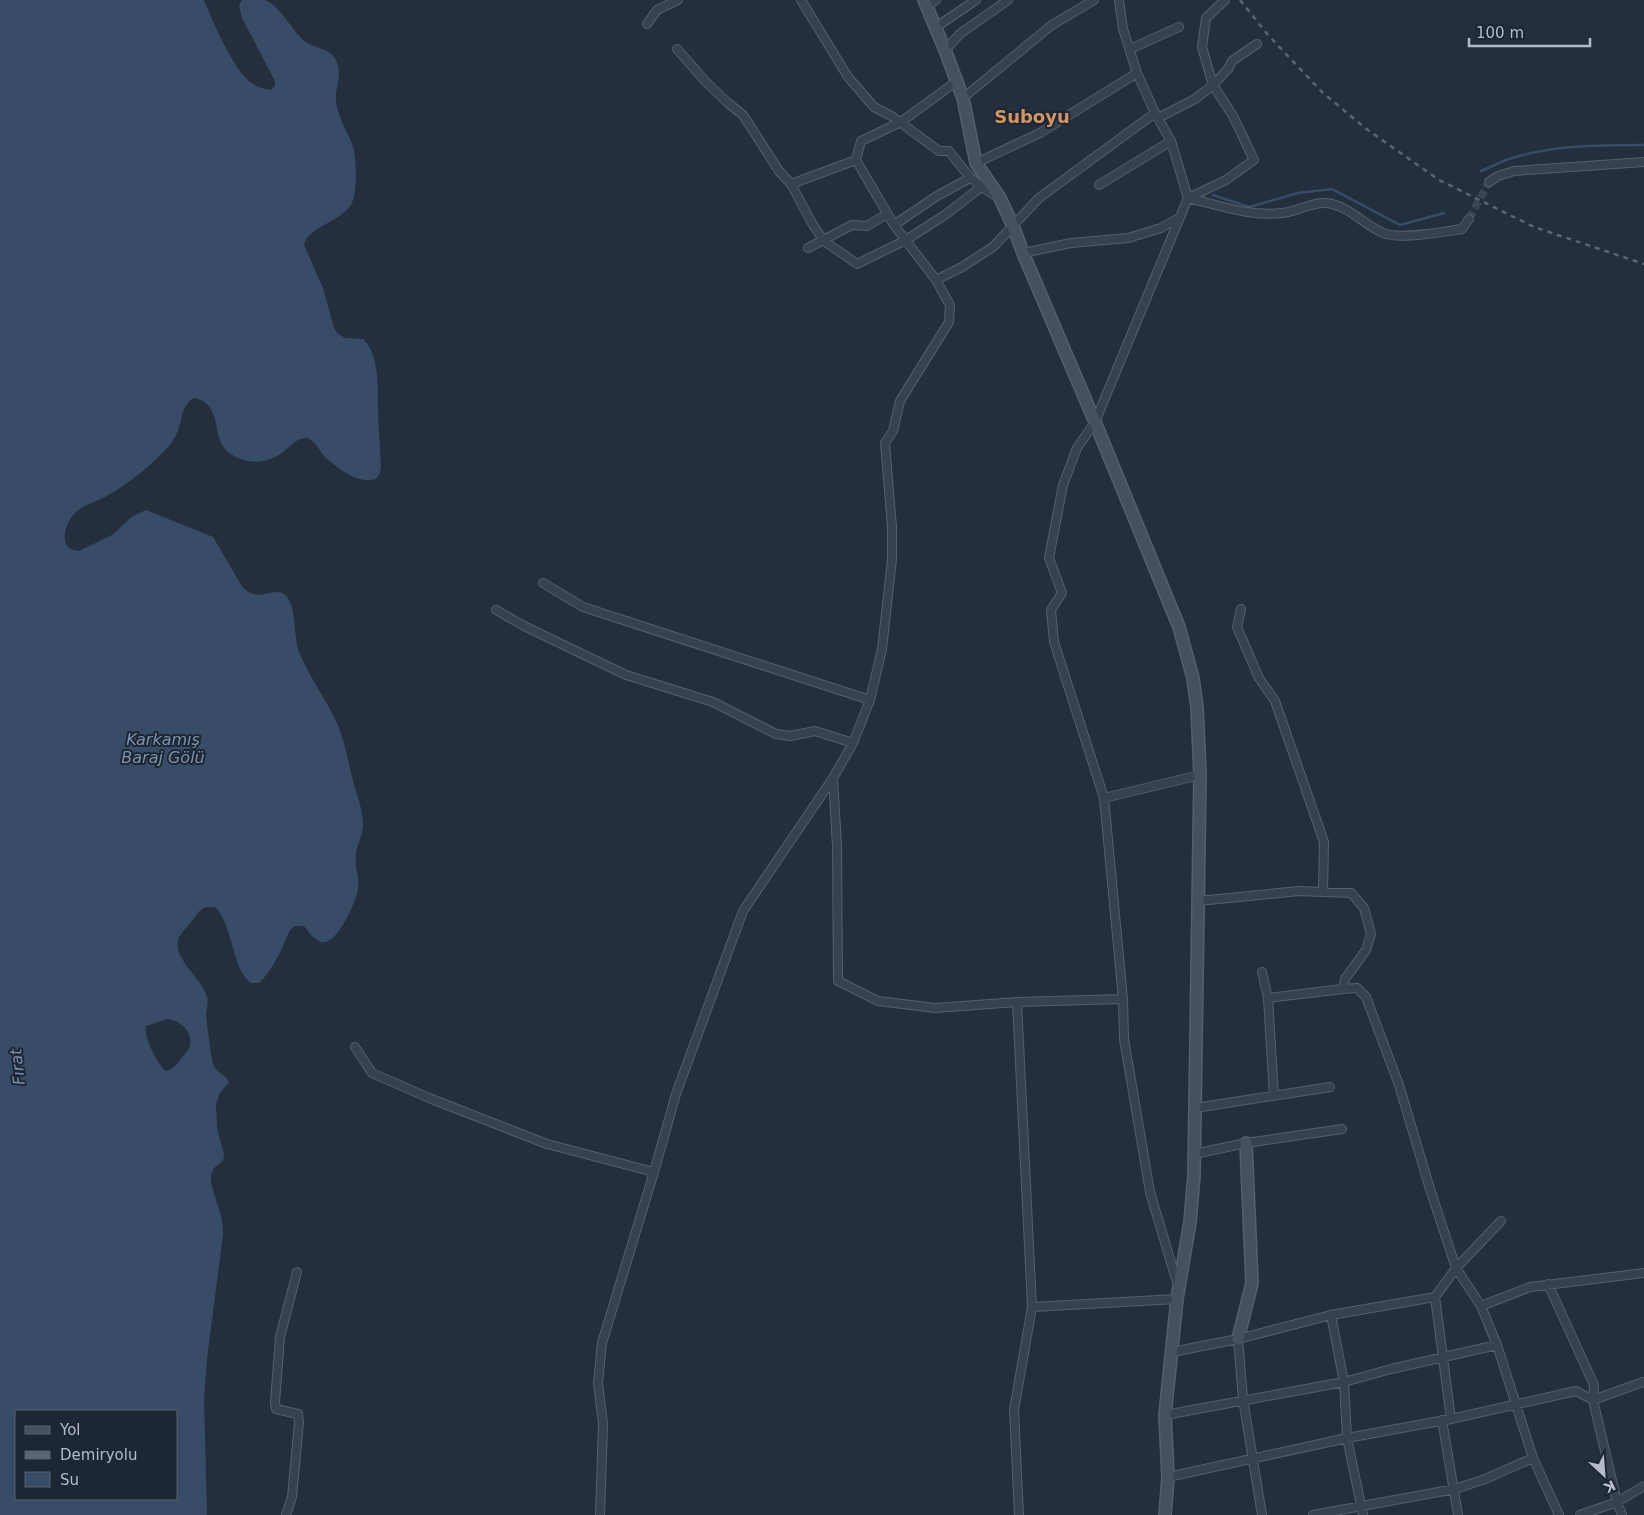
<svg xmlns="http://www.w3.org/2000/svg" width="1644" height="1515" font-family="'DejaVu Sans',sans-serif">
  <style>
    .water { fill: #394c67; fill-rule: evenodd }
    .lines { fill: none; stroke-linecap: round; stroke-linejoin: round }
    .stream { stroke: #394c67; stroke-width: 2.5 }
    .street-tunnel { stroke: #3a4453; stroke-width: 8; stroke-dasharray: 8 4; stroke-linecap: butt }
    .street-casing { stroke: #565f6c; stroke-width: 10 }
    .secondary-casing { stroke: #565f6c; stroke-width: 14 }
    .street { stroke: #38414e; stroke-width: 8 }
    .secondary { stroke: #465061; stroke-width: 11 }
    .rail { stroke: #5a6575; stroke-width: 2.5; stroke-dasharray: 5 5; stroke-linecap: butt }
    .labels { text-anchor: middle; stroke-width: 4; stroke-linejoin: round; paint-order: stroke }
    .water-label { font-size: 16px; font-style: italic; fill: #7c92b1; stroke: #1d2633 }
    .quarter-label { font-size: 18px; font-weight: bold; fill: #d59563; stroke: #1d2633 }
  </style>
  <rect width="100%" height="100%" fill="#242f3e"/>
  <!-- water -->
  <path class="water" d="M0,0H204C213,22 232,67 250,82C256,87 264,89 271,90L275,86V81L242,18L239,5L242,0C249,0 258,0 265,0C279,5 293,31 304,41C313,48 327,47 334,57C345,73 334,87 336,101C337,116 347,130 352,144C357,155 357,188 353,200C347,221 308,225 304,245L323,288L334,328L338,334L345,338L363,339C379,353 378,388 378,408C378,422 379,435 380,449C380,462 386,482 366,480C351,479 335,466 324,456C319,450 314,438 305,438C297,438 290,447 283,452C268,464 247,465 231,454C208,439 226,405 194,398C182,404 182,419 178,431C175,438 170,445 165,450C149,468 126,485 105,497C95,502 83,505 75,513C64,524 57,550 79,551L112,535L133,516L146,510L213,537L243,588C261,605 276,583 287,597C297,611 293,635 299,652C309,677 326,699 337,723C345,741 348,762 353,781C357,795 362,808 363,822C364,834 357,843 356,855C354,866 360,878 358,889C356,902 337,946 321,942C314,940 308,931 304,926H295L290,930C282,948 274,969 259,983H251C231,968 234,926 215,907C201,905 199,912 191,922C187,927 182,932 179,937C170,957 202,978 207,997C209,1003 206,1010 206,1016C207,1023 211,1060 214,1066C217,1073 226,1075 229,1082L220,1093L216,1104L217,1129L224,1154L223,1161L214,1168L211,1175V1183L222,1220L223,1234L207,1359L204,1398L207,1515H0ZM167,1019C180,1020 193,1031 190,1046C188,1051 184,1055 181,1059C176,1065 173,1069 166,1071C158,1066 143,1035 146,1026ZM16,1411H176V1499H16Z"/>
  <g class="lines">
    <!-- stream -->
    <path class="stream" d="M1481,171C1489,168 1498,163 1506,160C1550,145 1598,145 1644,145
      M1213,195L1249,207L1298,193L1332,189L1400,225L1444,213"/>
    <!-- street-tunnel -->
    <path class="street-tunnel" d="M1469,219L1489,182"/>
    <defs>
      <path id="street" d="M801,0L848,77L874,107L893,117L939,151H949C965,172 973,183 996,196
        M1119,0L1123,29L1137,73L1155,113L1171,141L1188,198L1095,422L1077,448L1063,485L1049,558L1062,593L1051,610L1054,642L1104,798L1123,999L1124,1039L1150,1192L1178,1286
        M927,6L936,0
        M647,24L657,10L678,0
        M936,27L976,0
        M677,49L706,82L728,103L743,115L779,171L791,184L813,225L824,241L857,264L906,240L945,215L981,187
        M1130,49L1179,27
        M945,50L961,33L1008,0
        M963,98L1052,25L1094,0
        M1158,118L1195,99L1213,85L1228,69L1232,61L1257,44
        M976,163L1040,133L1137,73
        M1489,182L1498,176L1514,171L1644,162
        M791,184L856,160
        M1099,185L1171,141
        M1188,198C1219,205 1250,217 1282,213C1296,212 1311,202 1326,203C1348,205 1363,224 1383,233C1400,240 1443,232 1462,229L1469,219
        M1188,198L1226,180L1254,160L1233,116L1213,85L1202,47L1206,18L1225,0
        M894,225L937,196L970,178
        M808,248L852,225L867,226L887,214
        M1023,253L1071,243L1128,238L1161,228L1179,218
        M936,280L962,267L993,247L1039,198L1155,113
        M543,583L583,607L870,700
        M1241,609L1237,627L1259,678L1275,701L1324,842L1323,892
        M496,610L524,626L626,675L713,702L776,734L790,736L815,731L853,743
        M833,778L837,846L838,981L878,1001L935,1008L1017,1002L1123,999
        M1104,798L1200,775
        M1198,901L1299,891L1351,893L1364,908L1371,934L1366,950L1345,979L1343,989L1268,998
        M1262,972L1268,998L1274,1096
        M1343,989L1357,988L1366,997L1399,1085L1430,1189L1456,1268L1481,1306L1497,1345L1533,1458L1559,1515
        M1017,1002L1032,1307L1014,1410L1019,1515
        M355,1047L372,1073L429,1098L547,1144L654,1172
        M1195,1108L1330,1087
        M1194,1154L1246,1143L1342,1129
        M1548,1284L1594,1385L1593,1400L1643,1382
        M1435,1297L1451,1419
        M1481,1306L1530,1287L1644,1273
        M1032,1307L1177,1299
        M1331,1315L1344,1382L1347,1438L1363,1515
        M1238,1339L1243,1399L1262,1515
        M1172,1352L1238,1339L1331,1315L1435,1297L1456,1268L1501,1221
        M1165,1415L1344,1382L1391,1369L1497,1345
        M1442,1420L1458,1515
        M1168,1477L1347,1438L1451,1419L1576,1391L1593,1400L1617,1502L1622,1515
        M286,1515L292,1497L299,1422L298,1414L276,1409L275,1402L280,1337L297,1272
        M600,1515L603,1424L598,1383L602,1343L654,1172L676,1094L743,911L833,778L853,743L870,700L882,649L892,559V527L885,443L893,431L900,401L949,322L950,305L936,280L894,225L856,160L861,141L901,122L957,81
        M1313,1515L1455,1489L1485,1479L1533,1458
        M1580,1515L1617,1502L1644,1486"/>
      <path id="secondary" d="M924,0L945,50L963,98L976,163L1000,198L1013,226L1023,253L1095,422L1179,627L1193,678L1197,707L1200,775L1194,1175L1190,1222L1177,1299L1165,1415L1168,1477L1165,1515
        M1238,1339L1252,1283L1246,1143"/>
    </defs>
    <!-- street casing -->
    <use href="#street" class="street-casing"/>
    <!-- secondary casing -->
    <use href="#secondary" class="secondary-casing"/>
    <!-- street -->
    <use href="#street" class="street"/>
    <!-- secondary -->
    <use href="#secondary" class="secondary"/>
    <!-- rail -->
    <path class="rail" d="M1240,0L1268,35L1322,92L1365,128L1439,180L1534,227L1644,264"/>
  </g>
  <g class="labels">
    <!-- water labels -->
    <g class="water-label">
      <text x="163" y="745">Karkamış<tspan x="163" dy="18">Baraj Gölü</tspan></text>
      <text transform="translate(17 1067) rotate(-96)" y="6">Fırat</text>
    </g>
    <!-- quarter labels -->
    <g class="quarter-label">
      <text x="1032" y="123">Suboyu</text>
    </g>
  </g>
  <!-- legend -->
  <rect x="15" y="1410" width="162" height="90" fill="#1d2633" stroke="#59626f"/>
  <rect x="25" y="1426" width="25" height="8" fill="#465061" stroke="#59626f"/>
  <text x="60" y="1435" font-size="15" fill="#b4bcc9">Yol</text>
  <rect x="25" y="1451" width="25" height="8" fill="#5a6575" stroke="#59626f"/>
  <text x="60" y="1460" font-size="15" fill="#b4bcc9">Demiryolu</text>
  <rect x="25" y="1472" width="25" height="15" fill="#394c67" stroke="#59626f"/>
  <text x="60" y="1485" font-size="15" fill="#b4bcc9">Su</text>
  <!-- north arrow -->
  <g transform="translate(1604 1475) rotate(154)" stroke="#1d2633" stroke-width="4" paint-order="stroke">
  <path d="M0-4L9 19L0 12L-9 19Z" fill="#b4bcc9"/>
  <text y="-8" font-size="14" font-weight="bold" text-anchor="middle" fill="#b4bcc9">K</text>
  </g>
  <!-- scale -->
  <path d="M1469 38v8h121v-8" fill="none" stroke="#b4bcc9" stroke-width="2.5"/>
  <text x="1476" y="38" font-size="15" fill="#b4bcc9" stroke="#1d2633" stroke-width="4" paint-order="stroke">100 m</text>
</svg>
